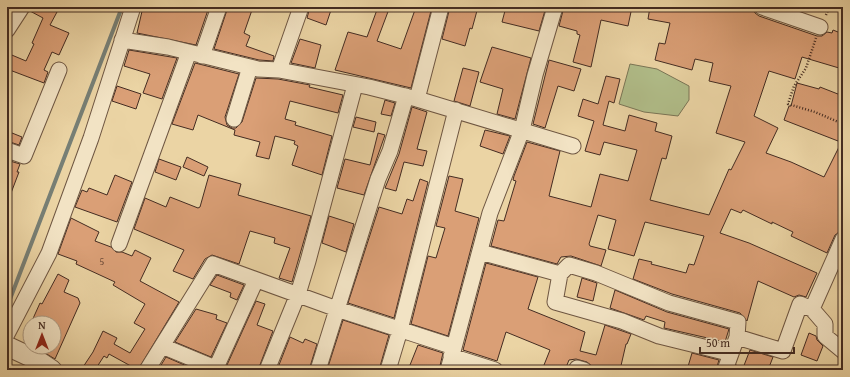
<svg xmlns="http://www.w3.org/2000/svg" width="850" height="377" font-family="'Gentium Book Plus',serif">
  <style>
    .green { fill: #b1be8a; stroke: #7a7556 }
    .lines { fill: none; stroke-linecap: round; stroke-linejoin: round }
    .stream { stroke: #777f75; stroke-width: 4 }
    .building { fill: #da9f76; stroke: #442c22 }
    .minor-casing { stroke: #6e5642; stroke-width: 17 }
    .tertiary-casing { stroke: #6e5642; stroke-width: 21 }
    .path { stroke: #442c22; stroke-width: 2.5; stroke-dasharray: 1 2; stroke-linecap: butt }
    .minor { stroke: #f2e3c4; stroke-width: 15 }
    .tertiary { stroke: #f2e3c4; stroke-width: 19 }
    .labels { text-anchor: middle; stroke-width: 3; stroke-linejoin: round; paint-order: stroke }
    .number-label { font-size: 10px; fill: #6a4937 }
  </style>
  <rect width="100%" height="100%" fill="#ebd4a4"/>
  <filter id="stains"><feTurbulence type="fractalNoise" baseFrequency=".005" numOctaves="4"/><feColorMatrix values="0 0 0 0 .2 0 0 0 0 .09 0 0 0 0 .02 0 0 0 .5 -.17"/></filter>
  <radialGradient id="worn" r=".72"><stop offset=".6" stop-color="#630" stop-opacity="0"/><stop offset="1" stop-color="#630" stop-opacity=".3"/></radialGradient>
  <!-- green -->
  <path class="green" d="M630,64L657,69L689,86V100L678,116L644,112L619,104Z"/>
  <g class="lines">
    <!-- stream -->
    <path class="stream" d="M7,307L122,7"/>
  </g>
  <!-- building -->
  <path class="building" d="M31,7H48L57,12L50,25L69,33L59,55L52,52L44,70L48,72L44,83L7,69V53L26,61L34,44L32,43L43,18L30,11Z
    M143,7H209L196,45L137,33Z
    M228,7H253L244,33L250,36L246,46L274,56L273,61L259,60L214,49Z
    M310,7H332L326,25L307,18Z
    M378,7L389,9L377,41L401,49L416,7H432L411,88L335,70L348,32L367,37Z
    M450,7H478L472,29L470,28L465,46L442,39Z
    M506,7H546L539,31L502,22Z
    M564,7H632L628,26L601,20L591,67L573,62L580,35L577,34V31L559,26Z
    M650,7H753L755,13L759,16L817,36H822L827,32L832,33L833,30L843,34V55L839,68L802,57L795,79L769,71L754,116L778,128L766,153L791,162L824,177L843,139V230L835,235L827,253L791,236L793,232L772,222V224L743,210L741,213L731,209L720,233L749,243L817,273L806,297L799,295L794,297L758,281L747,321L740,313L672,294L633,279L639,259L652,262L651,264L686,273L689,264L694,265L704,236L645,222L634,256L608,249L616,220L598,215L589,244L590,246L606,250L601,266L571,256L561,257L557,264L491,246L498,220L504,221L516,181L513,180L514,176L527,142L560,151L549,196L591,207L600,174L628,181L637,150L604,142L600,155L585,151L594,121L578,116L583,99L598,104L606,76L620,79L614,103L609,101L603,125L625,131L629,115L657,123L655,131L672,136L666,159L662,158L650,200L709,215L729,169L731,170L745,142L716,133L731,86L709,81L713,63L695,59L692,70L655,60L659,43L665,44L670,23L648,19Z
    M300,39L321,45L315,68L291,63Z
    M492,47L531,58L515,119L497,114L503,89L480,82Z
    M129,50L177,58L162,99L143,93L150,74L124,66Z
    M549,60L581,69L574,91L558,86L545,128L533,124Z
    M195,63L239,74L225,117L227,125L232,128H236L242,122L256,78L278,79L310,85L309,87L343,95L338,113L290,101L285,119L296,122L295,125L332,136L322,175L292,165L298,146L294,144L295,141L275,136L269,159L256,156L260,142L234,135L235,130L198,115L193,130L172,124Z
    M463,68L479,72L470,106L454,101Z
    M797,83L819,89L820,87L843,96V128L838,141L784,120L789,106H791Z
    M117,86L141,94L136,109L112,101Z
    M385,100L395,103L391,116L381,114Z
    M412,107L427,112L417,149L427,151L423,166L404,162L396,191L385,188L399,154Z
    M356,117L376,122L374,132L353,127Z
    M485,130L510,136L503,154L480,146Z
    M7,131L22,137L19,145L7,141Z
    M378,133L385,135L364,195L337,188L345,159L370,165Z
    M187,157L208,167L204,176L183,167Z
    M159,159L181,167L176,180L155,172Z
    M10,161L20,164L17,172H19L8,201L7,168Z
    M115,175L132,182L117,222L75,207L82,190L87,192L89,188L107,195Z
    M209,175L241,184L238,195L311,216L292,282L279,278L290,248L274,243L275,238L250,231L239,264L212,255L205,259L193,279L173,271L184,250L134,229L145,198L166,207L170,197L198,208L200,207Z
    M449,176L463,179L455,211L479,218L448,336L411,324L428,256L436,258L445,228L436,226Z
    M420,179L428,182L394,318L348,303L379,207L402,214L407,199L413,201Z
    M329,216L354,224L346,252L322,243Z
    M71,218L99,232L95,241L111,247L116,252H122L132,256L135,250L151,258L140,281L179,302L138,370L109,354L107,358L104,356L95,370H81L93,352L103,331L117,338L114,344L130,353L145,329L134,323L145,304L113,285L115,282L76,264L77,261L58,254Z
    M486,263L538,277L528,309L585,332L580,351L596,355L605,325L631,334L627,344H626L620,370L594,368L587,362L576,359L569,360L565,370H542L550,350L506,332L497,361L463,350Z
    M58,274L69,280L64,292L78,298L80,303L55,359L35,347H54V323H31L40,303L42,304Z
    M217,275L244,285L237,300L230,297L231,293L210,285Z
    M582,278L597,283L593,301L577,297Z
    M615,290L667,312L729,329L725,342L664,328L665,322L646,316L644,320L610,308Z
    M256,301L265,304L257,325L273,331L258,370H229L227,365Z
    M196,309L217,315L216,319L227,323L211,357L175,342Z
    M343,320L389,335L379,370H327Z
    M809,333L816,336L817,340L823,346L817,361L801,355Z
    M290,337L303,343L305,339L317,344L309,370H277Z
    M418,345L443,353L439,370H408Z
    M750,350L773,357L768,370H735L736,365L743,368Z
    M692,353L719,360L716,370H687Z
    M166,357L196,370H158Z"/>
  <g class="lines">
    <defs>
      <path id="minor" d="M762,7L820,27
        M7,30L22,7
        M122,40L168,47L258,69L279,70L369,87L417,99L573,146
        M202,56L219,7
        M279,70L301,7
        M417,99L441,7
        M234,119L250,67
        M7,150L24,156L59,70
        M119,244L189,52
        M480,252L560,274L569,265L596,273L669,303L738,322L737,337L725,370
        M560,274L555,302L622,321L659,336L724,352L732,350
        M812,309L825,324V336L843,351
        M7,334L49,253L91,138L133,7
        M737,337L783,351L800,304L812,309L843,239
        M162,346L220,370
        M451,356L495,370
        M147,370L213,264L337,309L454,347
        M215,370L256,280
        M267,370L298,294L308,261L355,85
        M318,370L378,179L390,151L406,96
        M388,370L400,330L456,110
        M448,370L490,213L522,130L535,75L555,7
        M576,370L577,368L584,370"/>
      <path id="tertiary" d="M7,346L37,360L52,370"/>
    </defs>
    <!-- minor casing -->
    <use href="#minor" class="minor-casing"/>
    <!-- tertiary casing -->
    <use href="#tertiary" class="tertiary-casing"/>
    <!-- path -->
    <path class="path" d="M826,15L829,7
      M816,38L806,68L794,86L788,104L815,112L843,124"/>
    <!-- minor -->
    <use href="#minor" class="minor"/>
    <!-- tertiary -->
    <use href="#tertiary" class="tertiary"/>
  </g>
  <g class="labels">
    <!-- number labels -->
    <g class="number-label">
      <text x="102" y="265">5</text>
    </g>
  </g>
  <!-- margin -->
  <rect width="850" height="377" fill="none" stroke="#ebd4a4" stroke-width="24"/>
  <rect x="8" y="8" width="834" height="361" fill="none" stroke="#442c22" stroke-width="2"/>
  <rect x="12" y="12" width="826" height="353" fill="none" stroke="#442c22"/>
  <!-- north arrow -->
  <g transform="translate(42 335)"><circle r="19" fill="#f2e3c4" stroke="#ac9a83"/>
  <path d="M0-3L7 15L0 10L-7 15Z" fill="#8f2418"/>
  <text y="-6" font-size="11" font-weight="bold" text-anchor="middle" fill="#442c22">N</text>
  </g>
  <!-- scale -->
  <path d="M700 347v6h94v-6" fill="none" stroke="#442c22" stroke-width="2"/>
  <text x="706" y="347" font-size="12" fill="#442c22" stroke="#f2e3c4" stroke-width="3" paint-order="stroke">50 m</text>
  <rect width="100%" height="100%" filter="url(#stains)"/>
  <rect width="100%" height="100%" fill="url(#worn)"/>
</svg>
